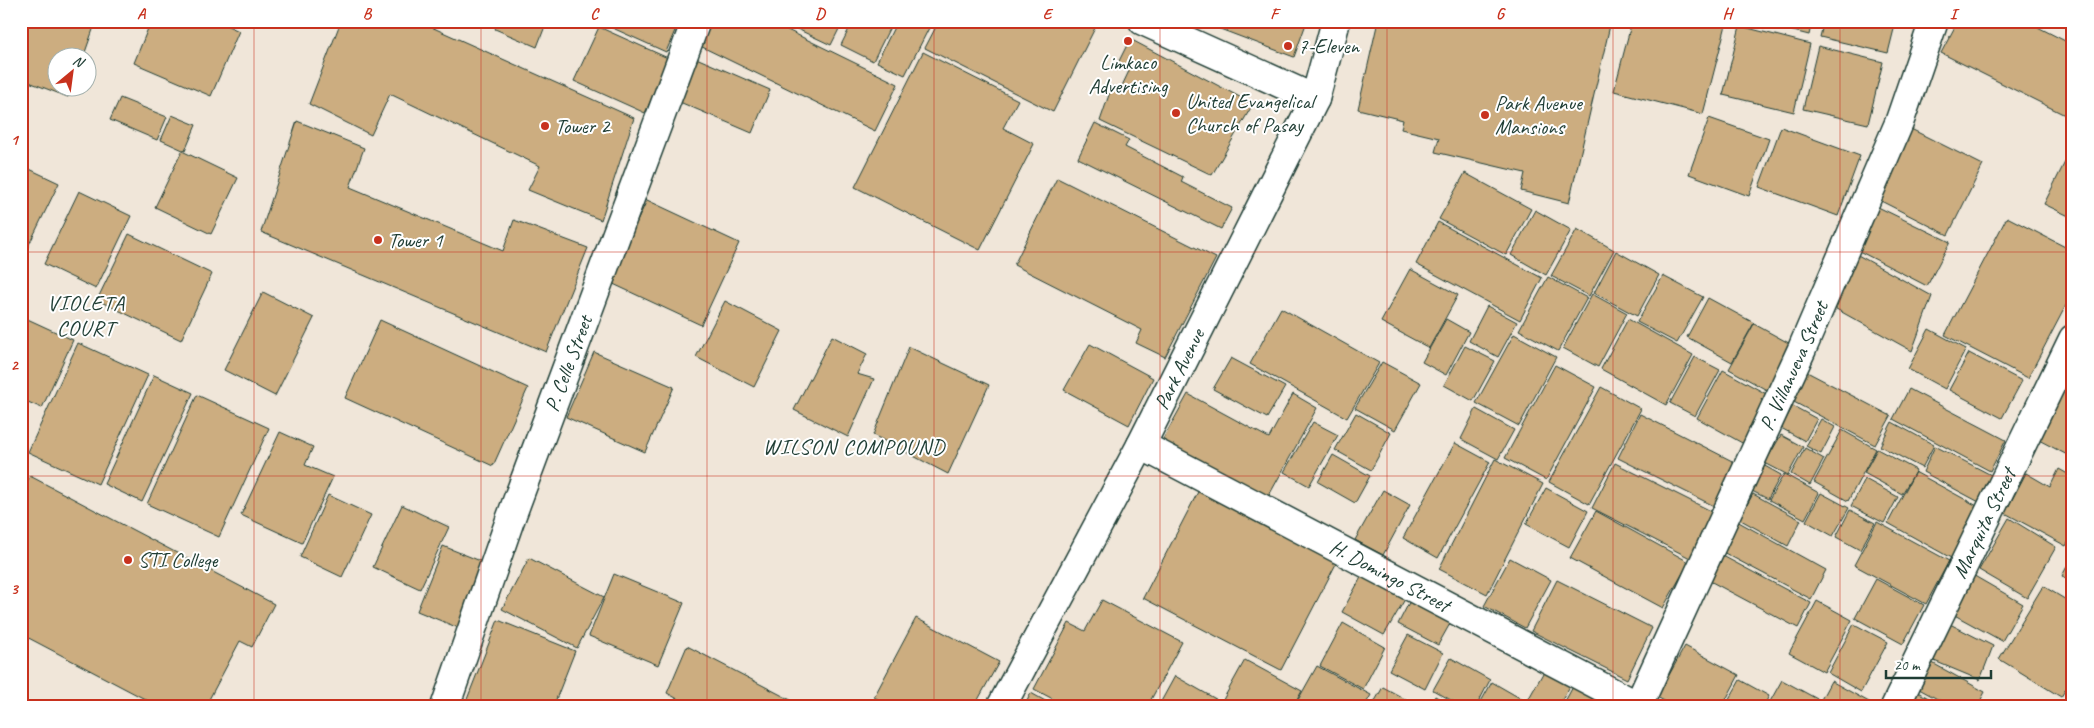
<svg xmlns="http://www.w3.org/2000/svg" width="2094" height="728" font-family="Caveat,sans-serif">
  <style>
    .building { fill: #ccad80; stroke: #1f3d34 }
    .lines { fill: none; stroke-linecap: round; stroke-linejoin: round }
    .street-casing { stroke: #1f3d34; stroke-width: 31 }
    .street { stroke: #fff; stroke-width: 28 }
    .grid { fill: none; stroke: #c8321e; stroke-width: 1; stroke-opacity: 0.55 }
    .poi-dot { fill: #c8321e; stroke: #fff; stroke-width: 2 }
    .labels { text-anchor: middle; stroke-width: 4; stroke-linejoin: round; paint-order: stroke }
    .poi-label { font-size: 21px; fill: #1f3d34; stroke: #fff; text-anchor: start }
    .street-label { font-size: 21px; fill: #1f3d34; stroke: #fff }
    .neighbourhood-label { font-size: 22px; letter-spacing: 1px; fill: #1f3d34; stroke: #fff }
    .neatline { fill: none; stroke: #c8321e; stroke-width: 2 }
    .grid-label { font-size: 16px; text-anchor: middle; font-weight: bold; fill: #c8321e }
  </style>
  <rect width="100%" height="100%" fill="#f0e6d9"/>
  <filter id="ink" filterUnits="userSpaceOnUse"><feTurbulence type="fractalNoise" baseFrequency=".02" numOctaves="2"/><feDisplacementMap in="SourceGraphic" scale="10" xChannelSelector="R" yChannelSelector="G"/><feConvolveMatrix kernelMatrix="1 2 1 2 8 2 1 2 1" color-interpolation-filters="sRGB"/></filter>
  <g filter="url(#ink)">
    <!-- building -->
    <path class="building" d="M21,21H96L83,58H58V88H71L68,97L21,79Z
      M151,21H217L239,31L211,96L134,63Z
      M341,21H418L634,118L601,220L528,190L540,166L390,94L371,135L309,104Z
      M499,21H547L537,47L495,29Z
      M608,21H679L666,52L606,25Z
      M707,21H769L898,84L875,131L696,44Z
      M796,21H843L831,45L793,27Z
      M853,21H893L873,61L841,45Z
      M897,21H925L931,24L905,75L877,62Z
      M939,21H1086L1096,26L1053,112L925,48Z
      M1199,21H1307L1294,57Z
      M1378,21H1611L1569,203L1521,191L1525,173L1435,152L1439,138L1401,129L1403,120L1358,109Z
      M1632,21H1727L1703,114L1614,91Z
      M1754,21H1812L1809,35Z
      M1824,21H1896L1888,53L1820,37Z
      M1958,21H2026L2073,45V119L1941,53Z
      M1740,26L1810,44L1794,112L1723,95Z
      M599,27L670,59L645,113L574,81Z
      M1130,39L1253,104L1212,175L1100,121L1112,86L1120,90L1129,71L1118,63Z
      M1818,46L1883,62L1868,124L1803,109Z
      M923,52L1018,100L1003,128L1034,144L980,250L855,187Z
      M694,57L770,90L752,133L675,100Z
      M120,98L167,117L157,140L110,120Z
      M172,115L196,125L185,151L161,140Z
      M1709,118L1769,139L1749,196L1689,174Z
      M297,121L364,148L350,187L503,251L514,220L588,248L546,352L261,232Z
      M1095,123L1129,140L1125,147L1183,177L1181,182L1232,208L1221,229L1078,158Z
      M1781,127L1860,156L1838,216L1759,187Z
      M1911,129L1983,165L1948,235L1877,199Z
      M2073,146V218L2044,204Z
      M182,151L238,178L211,234L155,207Z
      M21,165L59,183L21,261Z
      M1465,173L1531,209L1506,255L1439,219Z
      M1057,178L1216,258L1165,357L1136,343L1142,330L1014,265Z
      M79,191L131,216L96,289L44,264Z
      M647,200L739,243L701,325L609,282Z
      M1878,207L1950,242L1927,286L1857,250Z
      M1535,210L1571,230L1546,275L1511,255Z
      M2007,217L2073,251V292L2028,378L1945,335Z
      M1438,222L1542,278L1520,320L1416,264Z
      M1577,229L1614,250L1589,296L1551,276Z
      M129,234L212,274L181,340L97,300Z
      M1616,251L1659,275L1637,316L1594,293Z
      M1856,254L1932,296L1912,351L1829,305Z
      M1410,269L1458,295L1429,348L1381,322Z
      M1663,276L1703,297L1677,343L1637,322Z
      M1548,277L1587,298L1558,351L1519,330Z
      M263,292L314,318L275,396L224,370Z
      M1592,294L1627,313L1598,367L1563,348Z
      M1708,298L1754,323L1732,362L1687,337Z
      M725,301L782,331L754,387L696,357Z
      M1487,306L1517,322L1498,357L1469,341Z
      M1281,308L1379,363L1347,418L1250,364Z
      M21,316L73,340L42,408L21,399Z
      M1446,319L1469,332L1446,375L1422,362Z
      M1628,319L1693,355L1666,405L1601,369Z
      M380,320L528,388L493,466L345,398Z
      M1754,324L1796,347L1772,393L1729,369Z
      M1929,329L1966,349L1945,389L1908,369Z
      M1514,334L1556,357L1519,426L1476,403Z
      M832,336L867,354L857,374L874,379L848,437L794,410Z
      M78,343L148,375L98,484L28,452Z
      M1090,344L1153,378L1129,425L1064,390Z
      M1465,346L1495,361L1473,401L1444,385Z
      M909,347L989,385L948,474L873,435Z
      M594,352L674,387L645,452L566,417Z
      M1969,353L2022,381L2002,418L1949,390Z
      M1695,357L1720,370L1695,416L1670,403Z
      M1231,358L1285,387L1267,418L1213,389Z
      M1382,362L1421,383L1395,430L1355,408Z
      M1555,365L1596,387L1546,480L1505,458Z
      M1723,370L1770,396L1744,444L1697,418Z
      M2071,370L2073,372V458L2035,438Z
      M1807,372L1891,416L1875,445L1792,401Z
      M154,375L193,393L142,502L104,484Z
      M1601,387L1641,409L1589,504L1549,482Z
      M1909,389L2006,440L1990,471L1893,419Z
      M1188,394L1269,438L1293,394L1317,408L1267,499L1162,441Z
      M197,395L269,428L219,537L147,504Z
      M1793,406L1817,419L1805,441L1781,428Z
      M1476,409L1514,430L1498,459L1461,439Z
      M1356,413L1391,433L1371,470L1335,450Z
      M1640,414L1740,465L1718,508L1618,458Z
      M1821,419L1835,427L1821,454L1806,446Z
      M1313,422L1338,435L1309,486L1284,472Z
      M1892,422L1934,445L1922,468L1880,446Z
      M1842,430L1876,449L1848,501L1814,482Z
      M280,432L313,447L305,465L333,477L302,543L241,515Z
      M1781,435L1803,447L1788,475L1765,463Z
      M1455,443L1490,462L1438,558L1403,538Z
      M1935,446L1995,477L1981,503L1923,472Z
      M1805,448L1824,459L1810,485L1791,474Z
      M1877,449L1916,470L1902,494L1864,473Z
      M1333,455L1370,476L1355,503L1318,482Z
      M1495,459L1543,484L1487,594L1439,569Z
      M1615,463L1717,514L1694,560L1592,508Z
      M1763,465L1781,475L1768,499L1750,490Z
      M2059,469L2073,477V534L2066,546L2005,513L2026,473L2050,487Z
      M1915,472L1979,507L1951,558L1888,523Z
      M1784,474L1819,493L1805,519L1769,500Z
      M30,476L274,604L252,647L240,641L205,707H160L21,634V493Z
      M1865,479L1898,497L1884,523L1851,506Z
      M1200,488L1338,560L1281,670L1143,598Z
      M1546,488L1588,511L1569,547L1526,524Z
      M1383,490L1410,505L1383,555L1355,540Z
      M1821,493L1849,508L1833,536L1806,521Z
      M1753,494L1801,520L1788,546L1739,519Z
      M328,495L371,515L342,577L300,557Z
      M402,505L449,527L420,589L373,567Z
      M1850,510L1875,523L1860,550L1836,537Z
      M1596,511L1689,562L1663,608L1570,558Z
      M2009,518L2056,547L2027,598L1979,570Z
      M1735,520L1826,570L1811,599L1719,550Z
      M1877,522L1949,561L1926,604L1854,565Z
      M443,546L493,566L466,631L417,611Z
      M1721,555L1811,603L1798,628L1708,580Z
      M2073,555V582L2062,576Z
      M529,558L604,597L577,648L502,609Z
      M1510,558L1551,580L1525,628L1484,606Z
      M1365,570L1408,594L1384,635L1342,612Z
      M614,574L684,603L658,665L589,636Z
      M1971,574L2023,604L2002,641L1949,612Z
      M1876,579L1924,605L1903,644L1855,618Z
      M1557,580L1652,628L1627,679L1531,631Z
      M2043,586L2073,604V677L2061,697L1999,659Z
      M1415,591L1456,613L1438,645L1398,624Z
      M1102,600L1182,642L1147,707H1068L1034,689L1069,623L1085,631Z
      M1817,601L1852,620L1824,672L1789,653Z
      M916,618L999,662L974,707H892L874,697Z
      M498,620L575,651L553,707H464Z
      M1946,622L1993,646L1980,680L1927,658Z
      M1343,623L1385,647L1363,689L1320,666Z
      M1854,624L1888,642L1861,692L1828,673Z
      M1408,635L1443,653L1425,689L1389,670Z
      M687,646L804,707H692L667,693Z
      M1685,646L1739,675L1722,707H1675L1657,697Z
      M1451,658L1490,680L1476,707H1463L1433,690Z
      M1925,659L1985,692L1977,707H1952L1910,684Z
      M1245,660L1302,691L1293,707H1219Z
      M1317,666L1371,695L1364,707H1294Z
      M1547,666L1573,681L1558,707H1524Z
      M1175,676L1221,702L1218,707H1158Z
      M1740,680L1769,696L1763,707H1725Z
      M1782,680L1819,700L1815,707H1767Z
      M1831,681L1878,707H1817Z
      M1492,682L1525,701L1521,707H1478Z
      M1575,683L1617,707H1562Z
      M1383,687L1418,706V707L1372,706Z
      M1912,689L1945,707H1902Z
      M1031,693L1056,707H1024Z
      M1435,696L1454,707H1430Z"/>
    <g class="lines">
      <defs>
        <g id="street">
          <path d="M1143,21L1315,99"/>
          <path id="s1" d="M1141,445L1640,707"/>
          <path id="s2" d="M1638,706L1802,349L1899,123L1934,21"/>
          <path id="s3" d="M445,707L510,520L696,21"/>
          <path id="s4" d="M1001,707L1141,445L1315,99L1336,21"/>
          <path id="s5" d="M1895,707L2073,339"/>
        </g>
      </defs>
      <!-- street casing -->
      <use href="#street" class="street-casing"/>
      <!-- street -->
      <use href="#street" class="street"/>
    </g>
  </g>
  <!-- grid -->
  <path class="grid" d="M254,21V707M481,21V707M707,21V707M934,21V707M1160,21V707M1387,21V707M1613,21V707M1840,21V707M21,252H2073M21,476H2073"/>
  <!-- markers -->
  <g class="poi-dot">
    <circle cx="1128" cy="41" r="5"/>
    <circle cx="1288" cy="46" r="5"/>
    <circle cx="1176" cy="113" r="5"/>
    <circle cx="1485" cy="115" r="5"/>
    <circle cx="545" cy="126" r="5"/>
    <circle cx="378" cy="240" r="5"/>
    <circle cx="128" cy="560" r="5"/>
  </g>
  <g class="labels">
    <!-- poi labels -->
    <g class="poi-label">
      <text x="1298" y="53">7-Eleven</text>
      <text x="1128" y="69" text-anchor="middle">Limkaco<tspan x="1128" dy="24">Advertising</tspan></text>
      <text x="1186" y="108">United Evangelical<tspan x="1186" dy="24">Church of Pasay</tspan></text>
      <text x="1495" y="110">Park Avenue<tspan x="1495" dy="24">Mansions</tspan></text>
      <text x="555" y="133">Tower 2</text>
      <text x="388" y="247">Tower 1</text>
      <text x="138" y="567">STI College</text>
    </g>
    <!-- street labels -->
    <g class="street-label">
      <text dy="7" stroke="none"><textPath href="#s3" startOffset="365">P. Celle Street</textPath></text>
      <text dy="7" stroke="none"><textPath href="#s2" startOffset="374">P. Villanueva Street</textPath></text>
      <text dy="7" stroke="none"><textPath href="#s4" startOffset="382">Park Avenue</textPath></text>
      <text dy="7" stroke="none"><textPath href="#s5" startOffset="204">Marquita Street</textPath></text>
      <text dy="7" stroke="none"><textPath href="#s1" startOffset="281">H. Domingo Street</textPath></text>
    </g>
    <!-- neighbourhood labels -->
    <g class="neighbourhood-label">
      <text x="86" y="310">VIOLETA<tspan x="86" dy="25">COURT</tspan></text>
      <text x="854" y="454">WILSON COMPOUND</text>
    </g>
  </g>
  <!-- margin -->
  <rect width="2094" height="728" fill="none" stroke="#fff" stroke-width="55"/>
  <!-- north arrow -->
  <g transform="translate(72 72) rotate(29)"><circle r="24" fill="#ffffff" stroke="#a5b1ae"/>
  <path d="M0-4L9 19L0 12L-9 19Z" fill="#c8321e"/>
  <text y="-8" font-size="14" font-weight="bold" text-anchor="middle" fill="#1f3d34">N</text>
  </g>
  <!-- scale -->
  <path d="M1886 670v8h105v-8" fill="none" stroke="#1f3d34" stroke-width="2.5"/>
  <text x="1894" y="670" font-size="15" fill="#1f3d34" stroke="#ffffff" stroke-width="4" paint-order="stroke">20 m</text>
  <rect x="28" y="28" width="2038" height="672" class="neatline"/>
  <g class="grid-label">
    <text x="141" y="19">A</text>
    <text x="367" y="19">B</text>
    <text x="594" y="19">C</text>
    <text x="820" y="19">D</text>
    <text x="1047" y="19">E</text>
    <text x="1274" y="19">F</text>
    <text x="1500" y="19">G</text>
    <text x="1727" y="19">H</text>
    <text x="1953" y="19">I</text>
    <text x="14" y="145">1</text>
    <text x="14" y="370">2</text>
    <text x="14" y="594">3</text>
  </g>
</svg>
